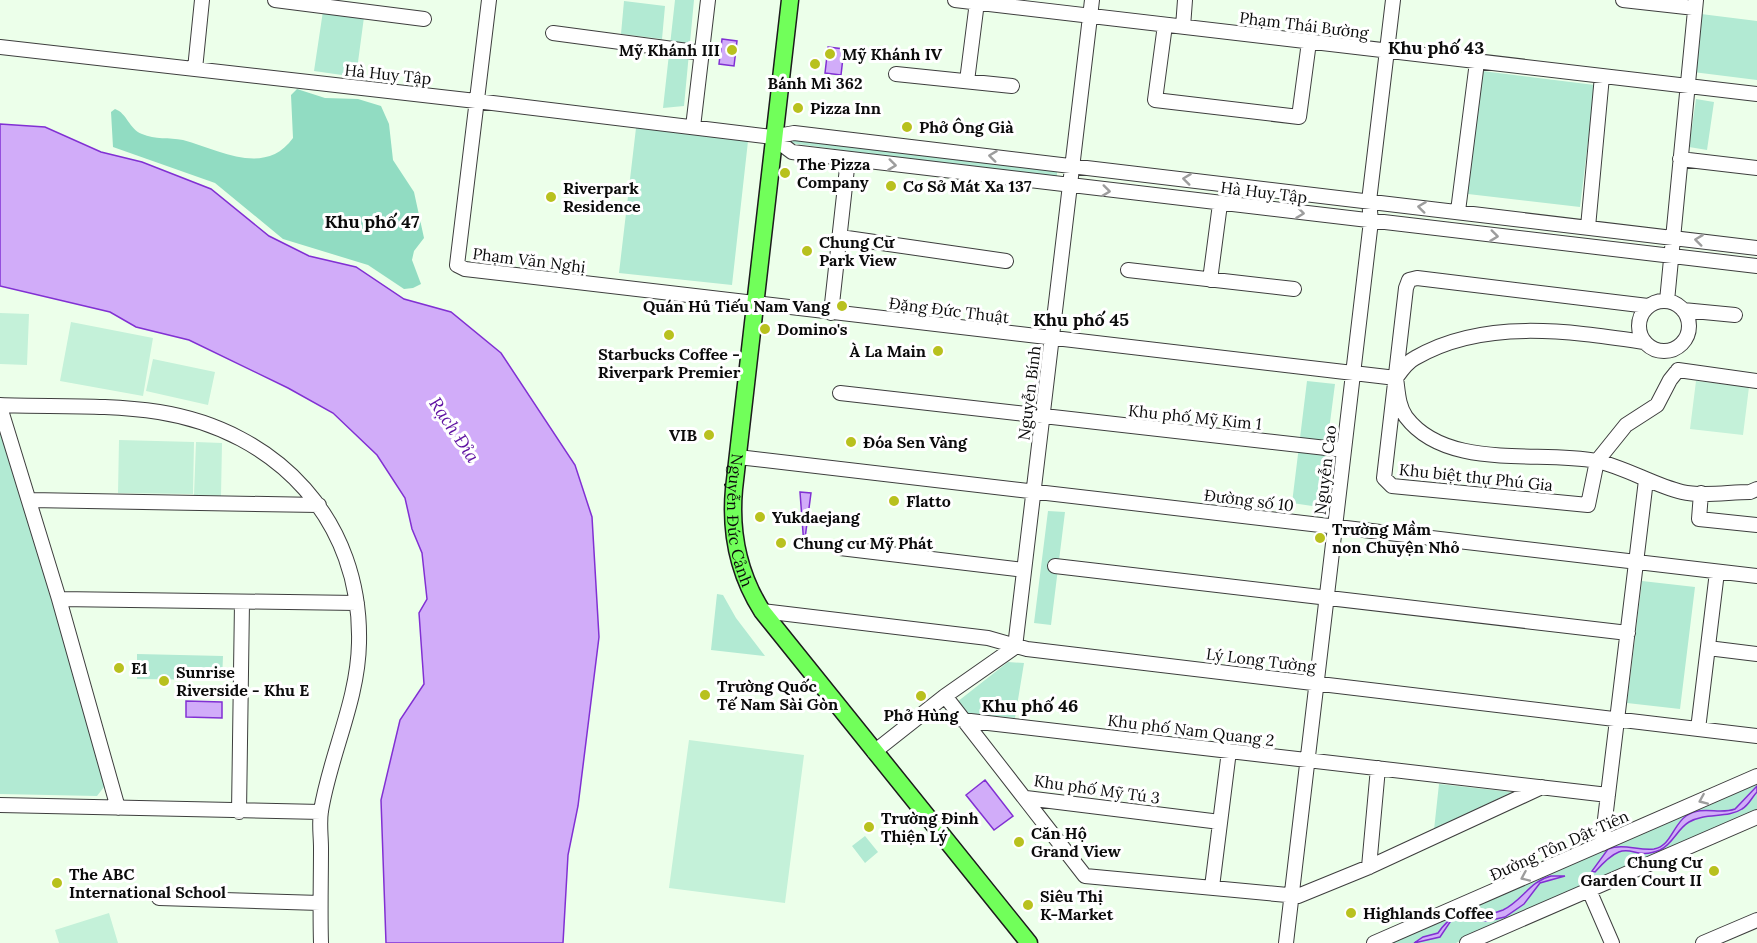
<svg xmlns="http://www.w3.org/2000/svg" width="1757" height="943" font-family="Lora,serif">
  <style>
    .green { fill: #b2ead3 }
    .forest { fill: #91dcc2 }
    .pitch { fill: #c4f1d9 }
    .water { fill: #d1acf9; stroke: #8130d3; stroke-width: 1.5 }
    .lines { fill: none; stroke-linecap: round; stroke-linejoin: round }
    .minor-casing { stroke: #3e3e3e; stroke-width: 16 }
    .major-casing { stroke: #1c1c1c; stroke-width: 19 }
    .minor { stroke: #fff; stroke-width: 14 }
    .major { stroke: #71ff5a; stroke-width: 16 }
    .oneway { stroke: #9d9d9d }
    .poi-dot { fill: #b8c11e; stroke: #fff; stroke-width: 2 }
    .labels { text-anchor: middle; stroke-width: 6; stroke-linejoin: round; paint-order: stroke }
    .street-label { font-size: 16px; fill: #0b0b0b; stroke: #fff }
    .poi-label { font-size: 16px; font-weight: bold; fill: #0b0b0b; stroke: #fff; text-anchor: start }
    .neighbourhood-label { font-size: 18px; font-weight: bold; fill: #0b0b0b; stroke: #fff }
    .water-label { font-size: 18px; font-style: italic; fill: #5e10a1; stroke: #fff }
  </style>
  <rect width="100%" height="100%" fill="#ecffea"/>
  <!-- green -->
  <path class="green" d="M675,0H694L684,106L663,108Z
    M624,1L665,6L662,39L621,34Z
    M323,11L364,17L356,77L314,71Z
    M1701,14L1757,21V80L1693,72Z
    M1482,71L1595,85L1580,207L1468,194Z
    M1696,99L1714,102L1707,150L1689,147Z
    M636,128L748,141L732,285L619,273Z
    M792,135L1057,170V179L790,143Z
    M1307,381L1335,384L1319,507L1292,503Z
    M0,430L105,776L104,787L97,796L0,794Z
    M1048,511L1065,512L1051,625L1034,623Z
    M1642,581L1695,587L1680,709L1627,703Z
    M717,594L723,595L736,618L765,656L711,650Z
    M137,654L223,656L222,680L137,679Z
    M1008,662L1024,663L1015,718L965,713L957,702Z
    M1757,781V812L1456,943H1384Z
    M1439,784L1512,792L1434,830Z
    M865,836L878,852L865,863L852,846Z"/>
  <!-- forest -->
  <path class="forest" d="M297,89L325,98L358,99L381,106L389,124L393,160L414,192L424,238L414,251L412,260L421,284L413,288L404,289L368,265L283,239L215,183L113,147L111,112L115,109C127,113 129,129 142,134C155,140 169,137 183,140C220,150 265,177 293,138L291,95Z"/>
  <!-- pitch -->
  <path class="pitch" d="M0,313L29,314L27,365L0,364Z
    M71,322L153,338L143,396L60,381Z
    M153,359L215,372L208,405L146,391Z
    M1696,381L1749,387L1743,435L1690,429Z
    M119,440L194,442L193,494L118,493Z
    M196,442L222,443L221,496L194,495Z
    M689,740L804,755L785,903L669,888Z
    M109,913L118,943H59L55,930Z"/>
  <!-- water -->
  <path class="water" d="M722,39L737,41L734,66L719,64Z
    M828,47L844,49L841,75L825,73Z
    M0,124L45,127L101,152L142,162L211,189L269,236L309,256L356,267L404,299L451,312L501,353L575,465L592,517L599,637L578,806L568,855L563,943H386L381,800L400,720L424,684L419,613L427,599L422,553L412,529L405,498L377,455L333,413L288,388L189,340L136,327L110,312L0,286Z
    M800,492L811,493L804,546Z
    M186,701L222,702V718L186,717Z
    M985,780L1013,816L994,830L966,795Z
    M1757,786V792C1752,797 1749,805 1742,809C1727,819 1706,812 1689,822C1677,829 1673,844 1660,850C1629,863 1630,832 1595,872L1592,871L1608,849C1623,843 1639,851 1654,849C1671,846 1673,825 1686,816C1702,805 1719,815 1735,809Z
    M1551,876H1565L1540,883L1524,904L1505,917L1487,921L1457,917L1450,922L1440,937L1414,943L1423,937L1438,933C1459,902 1472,923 1503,910C1522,901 1530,881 1551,876Z"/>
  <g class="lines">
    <defs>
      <path id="minor" d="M275,0L424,19
        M489,0L457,265L465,269L1396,378
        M955,0L1757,94
        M1623,0L1695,8
        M1165,25L1155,100L1299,117L1309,42
        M1183,27L1185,0
        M553,33L703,53
        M0,47L476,101L772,137L794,133L1757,248
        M195,69L202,0
        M896,74L1012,86
        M967,81L977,2
        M693,127L708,0
        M772,137L792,152L1757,266
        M1680,159L1757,168
        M1458,211L1477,62
        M1588,227L1602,76
        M840,237L1006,261
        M1128,270L1294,289
        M1210,280L1220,204
        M1639 326a25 25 0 1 1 50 0a25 25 0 1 1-50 0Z
        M1667,301L1696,0
        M1648,306L1417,278L1409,280L1406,288L1384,478L1392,486L1588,505L1597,461L1626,425L1657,405L1670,380L1678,370
        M1683,310L1735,315
        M831,313L848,159
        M1644,342C1569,331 1483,318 1415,358C1407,362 1401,371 1396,378C1398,391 1398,406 1406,417C1447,471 1539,450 1596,461C1625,467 1653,485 1682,492C1702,497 1729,492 1750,492L1757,489
        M1678,370L1757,381
        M840,393L1344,450
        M0,405C52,407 107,404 159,412C278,431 362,521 359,643C358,701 330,755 321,811C319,823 321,836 321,848C321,879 320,911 321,943
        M0,407L59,599L118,808
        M738,457L1757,576
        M1701,493L1699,519L1757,525
        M30,500L319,505
        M840,548L1024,570
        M1055,566L1628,633
        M59,599L357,603
        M762,611L988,638L1027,649L1757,736
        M1015,647L1092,0
        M1708,648L1757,654
        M945,696L1085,876L1298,896L1369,867L1542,787
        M962,720L1608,795
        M1698,729L1717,572
        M874,752L945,696L1015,647
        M1026,798L1220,822
        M0,805L321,812
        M239,812L242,602
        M1602,844L1646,480
        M1369,867L1378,768
        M1212,887L1229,751
        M1589,890L1612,943
        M159,898L320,903
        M1286,943L1371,221L1369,201L1393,0
        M1374,943L1757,776
        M1467,943L1757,817
        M1703,943L1757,920"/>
      <g id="major">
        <path id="s1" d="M790,0L734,489C730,533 738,573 762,611L1029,943"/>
      </g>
    </defs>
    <!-- minor casing -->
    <use href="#minor" class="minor-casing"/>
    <!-- major casing -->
    <use href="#major" class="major-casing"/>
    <!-- minor -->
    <use href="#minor" class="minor"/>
    <!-- major -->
    <use href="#major" class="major"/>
  </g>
  <!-- one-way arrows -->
  <defs><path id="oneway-chevron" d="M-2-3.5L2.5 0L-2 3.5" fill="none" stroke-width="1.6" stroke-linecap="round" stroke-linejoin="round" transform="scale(1.5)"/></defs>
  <g class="oneway">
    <use href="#oneway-chevron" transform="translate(993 156) rotate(-173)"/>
    <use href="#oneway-chevron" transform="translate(892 165) rotate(7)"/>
    <use href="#oneway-chevron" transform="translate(1187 179) rotate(-173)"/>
    <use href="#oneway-chevron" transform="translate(1106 191) rotate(7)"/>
    <use href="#oneway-chevron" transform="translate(1422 207) rotate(-173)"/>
    <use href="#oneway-chevron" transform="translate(1300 213) rotate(7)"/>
    <use href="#oneway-chevron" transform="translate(1494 236) rotate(7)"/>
    <use href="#oneway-chevron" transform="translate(1699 240) rotate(-173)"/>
    <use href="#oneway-chevron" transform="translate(1703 800) rotate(157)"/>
    <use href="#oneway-chevron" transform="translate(1525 877) rotate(156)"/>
  </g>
  <!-- markers -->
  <g class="poi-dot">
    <circle cx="732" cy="50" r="6"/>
    <circle cx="830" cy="54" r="6"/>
    <circle cx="815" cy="64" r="6"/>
    <circle cx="798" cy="108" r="6"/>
    <circle cx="907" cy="127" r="6"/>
    <circle cx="785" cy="173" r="6"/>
    <circle cx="891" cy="186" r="6"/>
    <circle cx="551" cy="197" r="6"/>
    <circle cx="807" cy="251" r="6"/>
    <circle cx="842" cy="306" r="6"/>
    <circle cx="765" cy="329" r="6"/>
    <circle cx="669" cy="335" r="6"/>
    <circle cx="938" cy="351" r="6"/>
    <circle cx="709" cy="435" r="6"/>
    <circle cx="851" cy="442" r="6"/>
    <circle cx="894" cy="501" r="6"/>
    <circle cx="760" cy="517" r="6"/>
    <circle cx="1320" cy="538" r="6"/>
    <circle cx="781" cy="543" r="6"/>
    <circle cx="119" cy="668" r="6"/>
    <circle cx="164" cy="681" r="6"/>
    <circle cx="705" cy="695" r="6"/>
    <circle cx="921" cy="696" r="6"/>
    <circle cx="869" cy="827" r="6"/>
    <circle cx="1019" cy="842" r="6"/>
    <circle cx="1714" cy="871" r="6"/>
    <circle cx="57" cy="883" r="6"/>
    <circle cx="1028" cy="905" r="6"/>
    <circle cx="1351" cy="913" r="6"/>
  </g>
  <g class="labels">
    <!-- street labels -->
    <g class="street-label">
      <text transform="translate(1304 25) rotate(7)" y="6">Phạm Thái Bường</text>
      <text transform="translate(388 74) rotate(6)" y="6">Hà Huy Tập</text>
      <text transform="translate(1264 192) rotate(7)" y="6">Hà Huy Tập</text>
      <text transform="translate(529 260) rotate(7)" y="6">Phạm Văn Nghị</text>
      <text transform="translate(949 310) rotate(7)" y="6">Đặng Đức Thuật</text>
      <text transform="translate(1029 393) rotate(-83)" y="6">Nguyễn Bính</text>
      <text transform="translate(1195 417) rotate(6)" y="6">Khu phố Mỹ Kim 1</text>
      <text transform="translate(1325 470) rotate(-83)" y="6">Nguyễn Cao</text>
      <text transform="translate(1476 477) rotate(6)" y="6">Khu biệt thự Phú Gia</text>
      <text transform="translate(1249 500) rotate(7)" y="6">Đường số 10</text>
      <text dy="6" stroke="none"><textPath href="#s1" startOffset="524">Nguyễn Đức Cảnh</textPath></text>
      <text transform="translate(1261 660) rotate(7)" y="6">Lý Long Tường</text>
      <text transform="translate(1191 730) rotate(7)" y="6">Khu phố Nam Quang 2</text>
      <text transform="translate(1097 789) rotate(8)" y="6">Khu phố Mỹ Tú 3</text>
      <text transform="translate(1559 845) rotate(-24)" y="6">Đường Tôn Dật Tiên</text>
    </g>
    <!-- poi labels -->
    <g class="poi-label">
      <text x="720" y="56" text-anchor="end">Mỹ Khánh III</text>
      <text x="842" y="60">Mỹ Khánh IV</text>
      <text x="815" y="89" text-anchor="middle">Bánh Mì 362</text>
      <text x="810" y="114">Pizza Inn</text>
      <text x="919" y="133">Phở Ông Già</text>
      <text x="797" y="170">The Pizza<tspan x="797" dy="18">Company</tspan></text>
      <text x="903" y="192">Cơ Sở Mát Xa 137</text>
      <text x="563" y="194">Riverpark<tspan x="563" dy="18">Residence</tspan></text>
      <text x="819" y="248">Chung Cư<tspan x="819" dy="18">Park View</tspan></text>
      <text x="830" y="312" text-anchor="end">Quán Hủ Tiếu Nam Vang</text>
      <text x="777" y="335">Domino's</text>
      <text x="926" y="357" text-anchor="end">À La Main</text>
      <text x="669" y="360" text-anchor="middle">Starbucks Coffee -<tspan x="669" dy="18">Riverpark Premier</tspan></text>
      <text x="697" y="441" text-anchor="end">VIB</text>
      <text x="863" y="448">Đóa Sen Vàng</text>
      <text x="906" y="507">Flatto</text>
      <text x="772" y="523">Yukdaejang</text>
      <text x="1332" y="535">Trường Mầm<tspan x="1332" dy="18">non Chuyện Nhỏ</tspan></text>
      <text x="793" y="549">Chung cư Mỹ Phát</text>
      <text x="131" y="674">E1</text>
      <text x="176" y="678">Sunrise<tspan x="176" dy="18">Riverside - Khu E</tspan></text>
      <text x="717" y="692">Trường Quốc<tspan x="717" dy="18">Tế Nam Sài Gòn</tspan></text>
      <text x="921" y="721" text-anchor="middle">Phở Hùng</text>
      <text x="881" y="824">Trường Đinh<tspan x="881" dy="18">Thiện Lý</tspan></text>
      <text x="1031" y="839">Căn Hộ<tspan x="1031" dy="18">Grand View</tspan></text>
      <text x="1702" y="868" text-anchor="end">Chung Cư<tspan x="1702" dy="18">Garden Court II</tspan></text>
      <text x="69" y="880">The ABC<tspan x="69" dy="18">International School</tspan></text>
      <text x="1040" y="902">Siêu Thị<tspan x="1040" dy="18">K-Market</tspan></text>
      <text x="1363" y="919">Highlands Coffee</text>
    </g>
    <!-- neighbourhood labels -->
    <g class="neighbourhood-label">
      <text x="1436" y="54">Khu phố 43</text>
      <text x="372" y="228">Khu phố 47</text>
      <text x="1081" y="326">Khu phố 45</text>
      <text x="1030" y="712">Khu phố 46</text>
    </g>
    <!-- water labels -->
    <g class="water-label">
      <text transform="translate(454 430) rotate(56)" y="6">Rạch Đỉa</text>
    </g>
  </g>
</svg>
